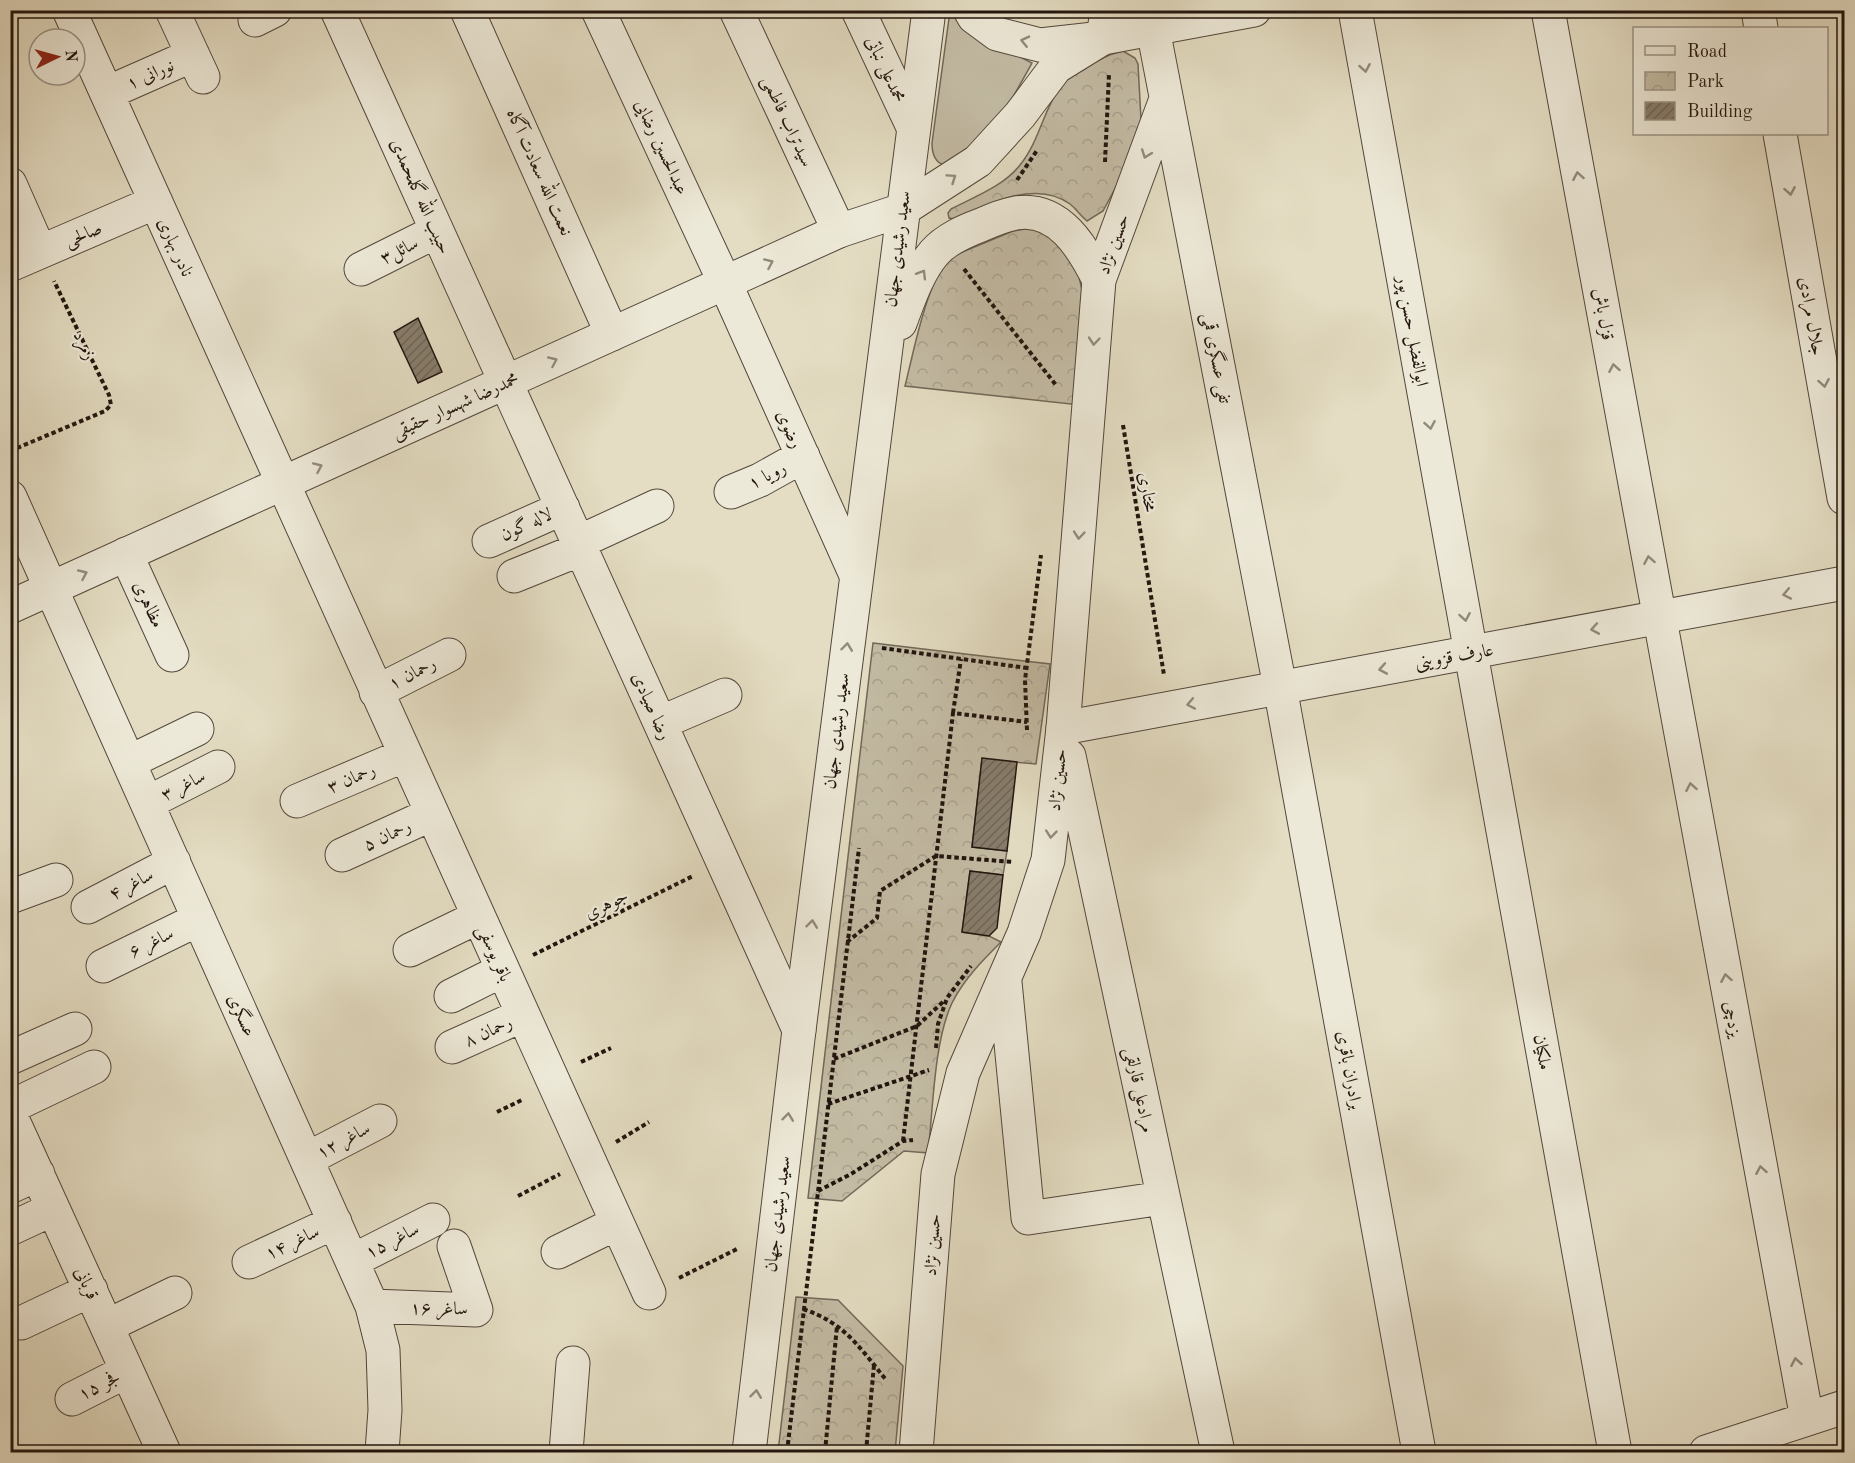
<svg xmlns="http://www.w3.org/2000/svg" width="1855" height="1463" font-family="'Old Standard TT',Amiri,serif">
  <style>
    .grass { fill: #c3bba4; stroke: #726859; stroke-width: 1.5 }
    .park { fill: url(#park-crowns); stroke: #726859; stroke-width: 1.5 }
    .building { fill: url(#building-hatch); stroke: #22150e; stroke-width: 1.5 }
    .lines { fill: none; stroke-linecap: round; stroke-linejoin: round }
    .minor-casing { stroke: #52473b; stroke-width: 35 }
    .tertiary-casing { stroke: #52473b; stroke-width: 35 }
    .path { stroke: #22150e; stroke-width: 4; stroke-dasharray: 4.5 3; stroke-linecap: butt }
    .minor { stroke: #ede9d8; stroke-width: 33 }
    .tertiary { stroke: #ede9d8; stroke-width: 33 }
    .oneway { stroke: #928a7d }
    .labels { text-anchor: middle; stroke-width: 4.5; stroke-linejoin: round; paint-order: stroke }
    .street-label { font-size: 18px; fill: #22150e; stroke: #ede9d8 }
  </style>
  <defs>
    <pattern id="park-crowns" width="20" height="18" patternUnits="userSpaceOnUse" patternTransform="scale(1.5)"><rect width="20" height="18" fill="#c3bba4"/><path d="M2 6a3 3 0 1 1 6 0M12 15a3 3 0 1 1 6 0" fill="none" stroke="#a7a08c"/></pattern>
    <pattern id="building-hatch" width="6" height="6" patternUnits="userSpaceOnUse" patternTransform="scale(1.5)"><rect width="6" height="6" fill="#877d6c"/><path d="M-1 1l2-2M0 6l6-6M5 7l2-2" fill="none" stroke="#6e6557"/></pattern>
  </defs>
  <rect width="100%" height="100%" fill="#e4ddc3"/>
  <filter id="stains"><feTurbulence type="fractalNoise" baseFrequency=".00333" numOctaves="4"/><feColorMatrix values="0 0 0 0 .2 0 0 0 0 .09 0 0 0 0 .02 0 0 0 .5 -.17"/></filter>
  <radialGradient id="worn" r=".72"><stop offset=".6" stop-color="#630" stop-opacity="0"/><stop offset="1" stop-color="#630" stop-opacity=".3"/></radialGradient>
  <!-- grass -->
  <path class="grass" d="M950,11H956L993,43L1032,63L994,131L944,165C934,162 932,152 932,143Z"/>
  <!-- park -->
  <path class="park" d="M1123,51L1135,58L1138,64L1142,138L1103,211L1087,221C1081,216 1076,209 1070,204C1036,179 988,204 955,219L949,218L948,213L951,209C974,197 1004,186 1020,165C1039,142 1043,111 1060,87C1065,79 1077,73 1086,68C1097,60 1110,54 1123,51Z
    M1031,228L1057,236L1076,264L1085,303L1080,405L905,386C914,350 926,286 948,258L1013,231Z
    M873,643L1050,664L1036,764L982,759L972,847L1007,851L1003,875L970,871L962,932L989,936L1001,942C983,960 964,979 952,1003C934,1041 933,1110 928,1153L904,1151L842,1201L808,1198Z
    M796,1297L838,1300L903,1366L895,1452H778Z"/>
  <!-- building -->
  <path class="building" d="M418,318L442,372L418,383L394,332Z
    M982,758L1017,762L1007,851L972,847Z
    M970,871L1003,875L997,928L989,936L962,932Z"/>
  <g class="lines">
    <defs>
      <path id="minor" d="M69,10L649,1293
        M172,10L203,77
        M337,10L799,1030
        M467,10L612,334
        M598,10L725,283L856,575
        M736,10L839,231
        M858,10L913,127
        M1355,10L1615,1452
        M1548,10L1807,1419
        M1758,10L1761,28
        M255,20L275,10
        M1153,29L1280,687L1419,1452
        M1103,38L1107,10
        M107,93L193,55
        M1780,134L1844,498
        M10,184L40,252
        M10,265L156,202
        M361,269L437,231
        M731,492L760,480L803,456
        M10,497L372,1306L383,1350L385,1410L382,1452
        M489,541L563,508
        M579,542L657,506
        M126,554L172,655
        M514,576L581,549
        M376,692L449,655
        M660,723L725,695
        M1069,756L1218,1452
        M129,762L197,729
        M297,801L405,755
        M147,803L218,767
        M342,855L432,814
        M10,897L56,880
        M88,907L174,862
        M410,950L478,917
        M103,966L199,919
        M1005,982L1028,1218L1163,1198
        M451,996L503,970
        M452,1047L523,1015
        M10,1058L75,1029
        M10,1107L94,1067
        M10,1114L164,1452
        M307,1159L380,1121
        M10,1187L38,1174
        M10,1229L53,1209
        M558,1252L617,1223
        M352,1261L433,1220
        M249,1262L335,1222
        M372,1306L476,1310L454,1246
        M21,1323L91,1290
        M107,1326L175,1293
        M72,1399L127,1371
        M566,1452L573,1363
        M916,1452L938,1174L963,1073L1024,933L1048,860L1063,728L1099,280L1166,99
        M1706,1452L1844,1407"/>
      <path id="tertiary" d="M970,10L974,17L997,34L1040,45L1103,38L1254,10
        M900,323C909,299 918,272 934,253C946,239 965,231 981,225C992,220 1005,215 1016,213C1059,206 1083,248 1099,280
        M10,607L839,231L902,210L978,161L1020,115L1056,67L1103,38
        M1063,728L1844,583
        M749,1452L799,1030L929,10"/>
    </defs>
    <!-- minor casing -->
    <use href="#minor" class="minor-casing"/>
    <!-- tertiary casing -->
    <use href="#tertiary" class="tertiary-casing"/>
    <!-- path -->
    <path class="path" d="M1105,162L1109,74
      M1017,180L1038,149
      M964,269L1056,385
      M1123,425L1164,675
      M10,451L105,411L111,405L109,395L54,281
      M882,648L1027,668
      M953,713L961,659
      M1027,730L1025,680L1041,555
      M847,942L877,918L880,891L936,856L1013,862
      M533,955L693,876
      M936,1048L938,1024L947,998L971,966
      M834,1059L917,1026L945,1000
      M581,1062L611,1048
      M828,1104L929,1070
      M497,1112L524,1099
      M903,1141L953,713L1027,722
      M616,1142L649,1122
      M818,1191L851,1174L903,1141L913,1140
      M518,1196L560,1174
      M679,1278L739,1248
      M803,1309C845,1323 860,1348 887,1381
      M787,1452L859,848
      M825,1452L837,1326
      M866,1452L874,1365"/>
    <!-- minor -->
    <use href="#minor" class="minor"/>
    <!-- tertiary -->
    <use href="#tertiary" class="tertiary"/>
  </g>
  <!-- one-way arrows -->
  <defs><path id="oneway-chevron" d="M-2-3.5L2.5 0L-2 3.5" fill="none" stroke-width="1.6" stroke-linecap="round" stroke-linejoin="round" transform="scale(1.5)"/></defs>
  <g class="oneway">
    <use href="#oneway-chevron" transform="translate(1025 41) rotate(-167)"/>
    <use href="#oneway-chevron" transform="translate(1365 68) rotate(80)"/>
    <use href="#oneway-chevron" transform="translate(1146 154) rotate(110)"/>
    <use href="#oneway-chevron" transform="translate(1578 176) rotate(-100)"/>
    <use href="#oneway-chevron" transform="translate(952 178) rotate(-34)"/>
    <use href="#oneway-chevron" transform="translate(1790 191) rotate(80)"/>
    <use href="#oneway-chevron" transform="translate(769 263) rotate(-24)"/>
    <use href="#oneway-chevron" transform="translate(922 274) rotate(-59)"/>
    <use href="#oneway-chevron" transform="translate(1094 341) rotate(95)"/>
    <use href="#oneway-chevron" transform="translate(553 361) rotate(-24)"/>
    <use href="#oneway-chevron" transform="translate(1614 368) rotate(-100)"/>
    <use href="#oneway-chevron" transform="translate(1824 383) rotate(80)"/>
    <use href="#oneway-chevron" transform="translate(1430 425) rotate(80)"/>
    <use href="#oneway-chevron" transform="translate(318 467) rotate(-24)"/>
    <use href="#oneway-chevron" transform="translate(1079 535) rotate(95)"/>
    <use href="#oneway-chevron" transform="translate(1649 560) rotate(-100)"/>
    <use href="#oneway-chevron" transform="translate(83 574) rotate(-24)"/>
    <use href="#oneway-chevron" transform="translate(1787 594) rotate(169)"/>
    <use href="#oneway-chevron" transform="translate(1465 617) rotate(80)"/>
    <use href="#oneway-chevron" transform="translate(1595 629) rotate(170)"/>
    <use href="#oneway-chevron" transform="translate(847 647) rotate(-83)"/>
    <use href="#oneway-chevron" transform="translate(1383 669) rotate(170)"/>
    <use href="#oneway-chevron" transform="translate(1191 704) rotate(169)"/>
    <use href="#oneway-chevron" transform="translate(1691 787) rotate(-100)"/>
    <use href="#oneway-chevron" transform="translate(1051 834) rotate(96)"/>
    <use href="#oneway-chevron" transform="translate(812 924) rotate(-83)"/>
    <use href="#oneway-chevron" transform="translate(1726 978) rotate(-100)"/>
    <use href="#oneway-chevron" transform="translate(788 1117) rotate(-83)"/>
    <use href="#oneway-chevron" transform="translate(1761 1170) rotate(-100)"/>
    <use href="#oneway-chevron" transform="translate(1796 1362) rotate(-100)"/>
    <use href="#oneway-chevron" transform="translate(756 1394) rotate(-83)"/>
  </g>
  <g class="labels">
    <!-- street labels -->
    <g class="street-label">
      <text transform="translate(886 69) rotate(65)" y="6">محمدعلی نباتی</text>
      <text transform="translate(150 74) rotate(-24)" y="6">نورانی ۱</text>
      <text transform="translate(788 121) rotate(65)" y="6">سیدتراب فاطمی</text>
      <text transform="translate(662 147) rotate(65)" y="6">عبدالحسین رضایی</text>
      <text transform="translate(540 172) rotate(66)" y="6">نعمت الله سعادت آگاه</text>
      <text transform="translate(421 196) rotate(66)" y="6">حبیب الله گلمحمدی</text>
      <text transform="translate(83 234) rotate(-23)" y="6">صالحی</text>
      <text transform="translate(1113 244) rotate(-70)" y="6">حسین نژاد</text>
      <text transform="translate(176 247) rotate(66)" y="6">نادر بهاری</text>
      <text transform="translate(897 249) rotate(-83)" y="6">سعید رشیدی جهان</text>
      <text transform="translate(399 250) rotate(-26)" y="6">سائل۳</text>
      <text transform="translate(1604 314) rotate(80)" y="6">قزل باش</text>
      <text transform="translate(1812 316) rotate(80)" y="6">جلال مرادی</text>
      <text transform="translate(1413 331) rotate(80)" y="6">ابوالفضل حسن پور</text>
      <text transform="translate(85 345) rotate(64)" y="6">زمرد</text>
      <text transform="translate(1217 358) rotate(79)" y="6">تفی عسگری قمی</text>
      <text transform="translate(455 405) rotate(-24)" y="6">محمدرضا شهسوار حقیقی</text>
      <text transform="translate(790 429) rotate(66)" y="6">رضوی</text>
      <text transform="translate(767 475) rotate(-27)" y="6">رویا ۱</text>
      <text transform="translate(1148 492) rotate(81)" y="6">مختاری</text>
      <text transform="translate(526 524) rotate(-25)" y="6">لاله گون</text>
      <text transform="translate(149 604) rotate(65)" y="6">مظاهری</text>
      <text transform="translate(1454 656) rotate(-10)" y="6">عارف قزوینی</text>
      <text transform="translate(412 673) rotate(-27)" y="6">رحمان ۱</text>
      <text transform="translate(652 706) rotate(66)" y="6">رضا صیادی</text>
      <text transform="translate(836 731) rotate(-83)" y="6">سعید رشیدی جهان</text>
      <text transform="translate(351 778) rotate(-23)" y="6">رحمان ۳</text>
      <text transform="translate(1057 780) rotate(-84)" y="6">حسین نژاد</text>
      <text transform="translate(183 785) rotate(-27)" y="6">ساغر ۳</text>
      <text transform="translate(387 835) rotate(-25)" y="6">رحمان ۵</text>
      <text transform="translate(131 884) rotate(-28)" y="6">ساغر ۴</text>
      <text transform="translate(606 904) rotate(-26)" y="6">جوهری</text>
      <text transform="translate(151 942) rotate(-26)" y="6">ساغر ۶</text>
      <text transform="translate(495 953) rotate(66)" y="6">باقر یوسفی</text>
      <text transform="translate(242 1015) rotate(66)" y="6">عسگری</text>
      <text transform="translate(1733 1019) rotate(80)" y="6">یزدچی</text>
      <text transform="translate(488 1031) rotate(-24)" y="6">رحمان ۸</text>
      <text transform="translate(1543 1052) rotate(80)" y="6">ملکیان</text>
      <text transform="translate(1350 1070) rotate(80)" y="6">برادران باقری</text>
      <text transform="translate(1140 1090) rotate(78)" y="6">مرادعلی قارلقی</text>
      <text transform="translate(343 1140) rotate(-28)" y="6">ساغر ۱۲</text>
      <text transform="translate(777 1214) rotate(-83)" y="6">سعید رشیدی جهان</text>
      <text transform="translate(392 1240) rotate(-27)" y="6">ساغر ۱۵</text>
      <text transform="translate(292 1242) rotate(-25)" y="6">ساغر ۱۴</text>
      <text transform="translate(932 1245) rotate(-86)" y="6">حسین نژاد</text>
      <text transform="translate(87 1283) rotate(65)" y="6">قربانی</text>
      <text transform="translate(439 1308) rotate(1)" y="6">ساغر ۱۶</text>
      <text transform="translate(99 1385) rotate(-27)" y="6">فجر ۱۵</text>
    </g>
  </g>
  <!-- margin -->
  <rect width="1855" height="1463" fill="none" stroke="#e4ddc3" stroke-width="36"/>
  <rect x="12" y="12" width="1831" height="1439" fill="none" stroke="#22150e" stroke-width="3"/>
  <rect x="18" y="18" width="1819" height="1427" fill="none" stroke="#22150e" stroke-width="1.5"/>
  <!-- legend -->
  <rect x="1633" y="27" width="195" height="108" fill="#ede9d8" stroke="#9c9487" stroke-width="1.5"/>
  <rect x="1645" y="46" width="30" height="9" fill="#ede9d8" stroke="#9c9487" stroke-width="1.5"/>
  <text x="1687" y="57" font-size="18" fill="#22150e">Road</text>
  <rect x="1645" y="72" width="30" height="18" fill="url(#park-crowns)" stroke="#9c9487" stroke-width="1.5"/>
  <text x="1687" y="87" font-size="18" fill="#22150e">Park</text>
  <rect x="1645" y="102" width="30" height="18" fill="url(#building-hatch)" stroke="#9c9487" stroke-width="1.5"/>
  <text x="1687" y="117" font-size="18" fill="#22150e">Building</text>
  <!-- north arrow -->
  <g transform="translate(57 57) rotate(85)"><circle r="28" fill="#ede9d8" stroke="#9c9487" stroke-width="1.5"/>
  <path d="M0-4.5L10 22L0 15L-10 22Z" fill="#8f2418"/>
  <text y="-9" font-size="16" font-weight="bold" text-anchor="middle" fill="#22150e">N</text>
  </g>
  <rect width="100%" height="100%" filter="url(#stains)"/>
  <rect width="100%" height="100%" fill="url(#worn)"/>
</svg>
